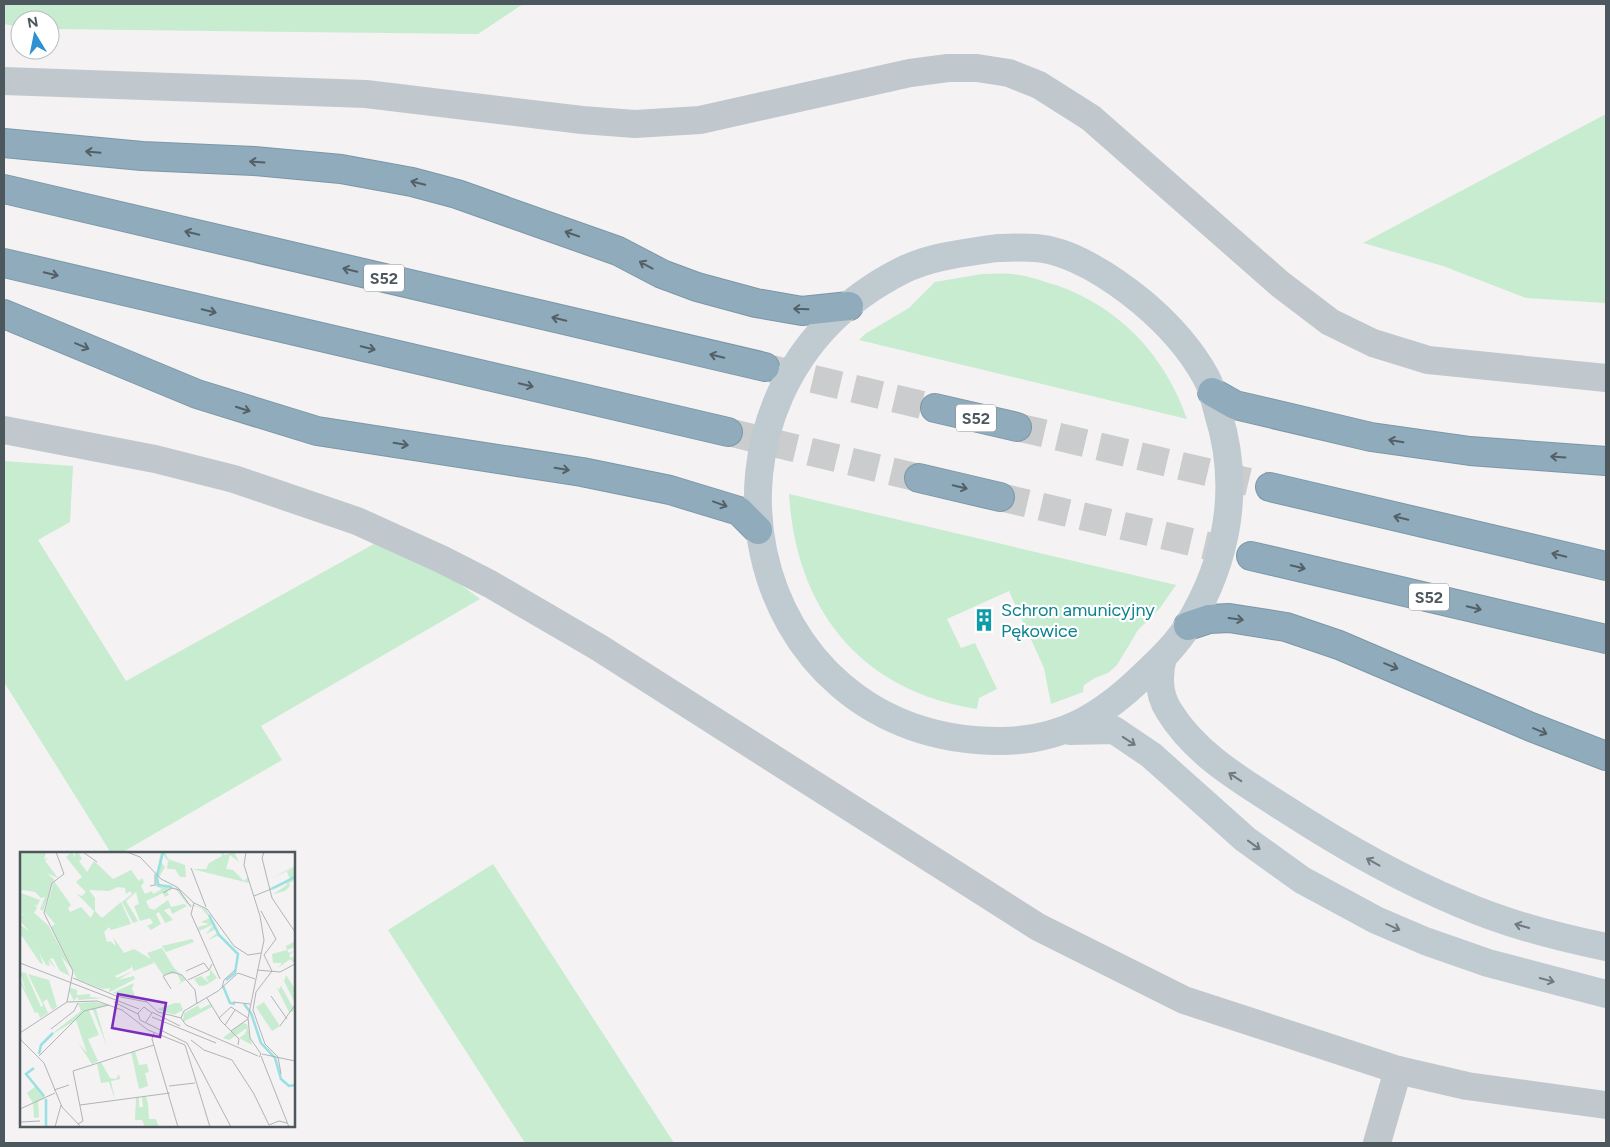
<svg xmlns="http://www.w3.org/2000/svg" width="1610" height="1147" font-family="Figtree,sans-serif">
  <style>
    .green { fill: #c7eccf }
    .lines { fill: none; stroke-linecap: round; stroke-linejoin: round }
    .motorway-tunnel { stroke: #caccce; stroke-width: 28; stroke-dasharray: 28 14; stroke-linecap: butt }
    .motorway-casing { stroke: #7b97a7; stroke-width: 30 }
    .minor { stroke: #c0c8cd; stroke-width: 28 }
    .tertiary { stroke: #c0c8cd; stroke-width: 28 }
    .secondary { stroke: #c0cbd1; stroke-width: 28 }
    .motorway { stroke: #90abbb; stroke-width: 28 }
    .oneway { stroke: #536067 }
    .oneway2 { stroke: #6f7a80 }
    .labels { text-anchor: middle; stroke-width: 4.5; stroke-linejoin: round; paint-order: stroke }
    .shield { fill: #fff; stroke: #828a8e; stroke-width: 1 }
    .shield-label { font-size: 16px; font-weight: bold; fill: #4c585e }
    .culture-label { font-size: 18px; fill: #0d838f; stroke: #fff; text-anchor: start }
    .inset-river { fill: none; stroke: #99e0e4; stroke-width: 2.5 }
    .inset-road { fill: none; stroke: #b1b4b7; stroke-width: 1 }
    .view { fill: #7b2cbf; fill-opacity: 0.15; stroke: #7b2cbf; stroke-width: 2.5 }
    .inset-edge { fill: none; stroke: #4c585e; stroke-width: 2.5 }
  </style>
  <rect width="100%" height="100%" fill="#f4f2f3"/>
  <!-- green -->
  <path class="green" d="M4,4H523L478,34L50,29V20H20V27L4,24Z
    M1606,114V303L1526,298L1443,266L1363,243Z
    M982,274C992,274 1002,273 1012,274C1027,275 1042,281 1056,285C1121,308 1165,356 1187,419L859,340L865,334L909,308L935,282Z
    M4,461L73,466L70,522L38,540L126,681L392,534L480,599L261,726L282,760L121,853H111L4,682Z
    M789,494L1176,585L1160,608L1138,630L1117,665L1108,673L1095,678L1084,685L1083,692L1051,704L1044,668L1009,591L947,619L961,648L975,643L997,689L979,698L977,709C860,691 796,609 789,494Z
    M493,864L674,1143H525L388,930Z"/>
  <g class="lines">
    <!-- motorway-tunnel -->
    <path class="motorway-tunnel" d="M772,369L935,408
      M1017,427L1270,487
      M728,432L919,478
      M1000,497L1251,556"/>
    <defs>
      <path id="motorway" d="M4,143L142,156L254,161L341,169L412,182L457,194L618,251L662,274L697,287L756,303L802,311L849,306
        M4,189L765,367
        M4,263L728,432
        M4,314L197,394L317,431L582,472L670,490L739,511L758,530
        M1212,392L1235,405L1371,437L1470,451L1606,461
        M935,408L1017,427
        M919,478L1000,497
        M1270,487L1606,566
        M1251,556L1606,639
        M1188,626L1209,619L1229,618L1286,627L1339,645L1531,727L1606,756"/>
    </defs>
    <!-- motorway casing -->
    <use href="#motorway" class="motorway-casing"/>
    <!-- minor -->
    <path class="minor" d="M4,81L366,94L582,120L635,124L700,120L910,73L948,68H977L1009,73L1039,85L1091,118L1280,284L1330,322L1373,343L1428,360L1606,378
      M1377,1143L1398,1070"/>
    <!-- tertiary -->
    <path class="tertiary" d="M4,430L155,459L234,479L357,521L441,559L490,584L598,647L1038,927L1184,1000L1398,1070L1467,1086L1606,1105"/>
    <!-- secondary -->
    <path class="secondary" d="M997,248C1009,248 1022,247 1035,248C1071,250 1114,279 1142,302C1167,323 1190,348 1206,377C1212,388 1215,401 1218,413C1241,486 1228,560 1189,624C1177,644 1160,660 1144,675C1102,716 1062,740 1003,741C736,744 665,391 901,271C931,256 964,253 997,248Z
      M1163,657C1158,676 1158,694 1169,711C1196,755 1242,781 1284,808C1341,845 1398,878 1461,904C1507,924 1557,937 1606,947
      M1070,731L1114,730L1151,755L1245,839L1302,880L1376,920L1425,941L1488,963L1606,994"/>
    <!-- motorway -->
    <use href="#motorway" class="motorway"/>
  </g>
  <!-- one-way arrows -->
  <defs><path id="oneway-shaft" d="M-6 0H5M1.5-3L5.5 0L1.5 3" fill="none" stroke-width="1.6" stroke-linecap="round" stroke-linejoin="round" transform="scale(1.25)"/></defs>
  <g class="oneway">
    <use href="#oneway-shaft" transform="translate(93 152) rotate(-175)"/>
    <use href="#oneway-shaft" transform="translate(257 162) rotate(-176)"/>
    <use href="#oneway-shaft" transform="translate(418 183) rotate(-166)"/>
    <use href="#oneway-shaft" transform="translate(192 233) rotate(-167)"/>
    <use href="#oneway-shaft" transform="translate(572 234) rotate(-161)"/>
    <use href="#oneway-shaft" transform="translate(646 265) rotate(-152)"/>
    <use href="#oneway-shaft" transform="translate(350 270) rotate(-167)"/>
    <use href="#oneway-shaft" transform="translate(51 274) rotate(13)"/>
    <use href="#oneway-shaft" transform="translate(801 309) rotate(-178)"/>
    <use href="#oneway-shaft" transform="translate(209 311) rotate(13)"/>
    <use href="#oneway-shaft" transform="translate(559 319) rotate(-167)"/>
    <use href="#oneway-shaft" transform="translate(82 346) rotate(23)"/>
    <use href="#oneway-shaft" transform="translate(368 348) rotate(13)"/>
    <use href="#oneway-shaft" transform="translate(717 356) rotate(-167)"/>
    <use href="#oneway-shaft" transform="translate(526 385) rotate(13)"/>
    <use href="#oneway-shaft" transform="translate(243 409) rotate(18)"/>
    <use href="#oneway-shaft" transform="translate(1396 441) rotate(-170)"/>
    <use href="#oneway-shaft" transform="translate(401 444) rotate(9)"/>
    <use href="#oneway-shaft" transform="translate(1558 457) rotate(-176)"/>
    <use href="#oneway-shaft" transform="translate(562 469) rotate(9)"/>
    <use href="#oneway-shaft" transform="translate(960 487) rotate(13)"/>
    <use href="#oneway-shaft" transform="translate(720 504) rotate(20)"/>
    <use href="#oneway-shaft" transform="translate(1401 518) rotate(-167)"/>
    <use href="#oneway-shaft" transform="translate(1559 555) rotate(-167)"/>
    <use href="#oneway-shaft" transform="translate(1298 567) rotate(13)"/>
    <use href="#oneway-shaft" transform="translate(1474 608) rotate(13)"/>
    <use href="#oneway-shaft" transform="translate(1236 619) rotate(8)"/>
    <use href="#oneway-shaft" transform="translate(1391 666) rotate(22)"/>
    <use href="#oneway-shaft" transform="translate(1540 731) rotate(23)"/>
  </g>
  <g class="oneway2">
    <use href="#oneway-shaft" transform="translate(1129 741) rotate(33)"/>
    <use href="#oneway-shaft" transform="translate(1235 777) rotate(-147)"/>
    <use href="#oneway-shaft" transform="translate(1254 845) rotate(36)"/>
    <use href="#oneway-shaft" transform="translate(1373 862) rotate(-151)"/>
    <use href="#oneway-shaft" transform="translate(1522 926) rotate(-164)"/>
    <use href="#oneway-shaft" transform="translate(1393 927) rotate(24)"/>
    <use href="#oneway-shaft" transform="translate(1547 980) rotate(15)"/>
  </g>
  <!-- icons -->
  <defs>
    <symbol id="building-bare" viewBox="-9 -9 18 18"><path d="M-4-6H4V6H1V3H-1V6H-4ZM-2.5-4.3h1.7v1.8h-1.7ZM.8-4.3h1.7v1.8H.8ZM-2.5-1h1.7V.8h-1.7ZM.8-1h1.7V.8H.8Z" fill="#0f9aa8" stroke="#fff" stroke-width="2.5" paint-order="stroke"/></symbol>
  </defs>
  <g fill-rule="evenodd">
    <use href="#building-bare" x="968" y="604" width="32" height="32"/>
  </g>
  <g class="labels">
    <!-- shield labels -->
    <g class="shield">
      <rect x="364" y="264.5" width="40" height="27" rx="4"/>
      <rect x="956" y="404.5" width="40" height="27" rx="4"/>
      <rect x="1409" y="583.5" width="40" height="27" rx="4"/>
    </g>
    <g class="shield-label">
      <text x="384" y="284">S52</text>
      <text x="976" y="424">S52</text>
      <text x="1429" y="603">S52</text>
    </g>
    <!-- culture labels -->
    <g class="culture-label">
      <text x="1001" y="616">Schron amunicyjny<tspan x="1001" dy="21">Pękowice</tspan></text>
    </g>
  </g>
  <!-- overview -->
  <g transform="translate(20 852)">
    <rect width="275" height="275" fill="#f4f2f3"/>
    <path d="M0,0H26L24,7L28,6L25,9L38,26L26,21L34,27L23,59L20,57L25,45L21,46L15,40L2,38L1,41L20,48L17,54L13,51L17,56L14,61L28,73L51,116L41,104L50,124L40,119L33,106L30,107L36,117L28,108L30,114L26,113L19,101L23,112L20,111L0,81V73L9,79L0,69V61L6,65L0,60V44L12,50L0,44ZM52,0L55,5V1L58,0L62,7L59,9L67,20L74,9L93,27L111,18L119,29L122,26L124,30L121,34L125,42L132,39L133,42L142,37L135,34V23L141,34L158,36L169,52L173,53L186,57L202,86L197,84L188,88L197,81L196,77L186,82L194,72L179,79L178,75L189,72L181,70L190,66L181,56L167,52L155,36L147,39L149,43L145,45L143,41L126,49L129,56L134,58L148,48L151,55L164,52L167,54L152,62L150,56L144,58L153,68L145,71L139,60L136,62L141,72L131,78L127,74L133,71L130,66L120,69L114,54L119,52L116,40L106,49L118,69L113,71L102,50L112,42L110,39L106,42L105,36L98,35L89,39L69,38L75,46V59L82,66L101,50L111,72L91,78L89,75L84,80L87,90L90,89L96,94L93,85L104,101L114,97L131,107L127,101L142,96L154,116L166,128L155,134L161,130L157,121L143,123L132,107L134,111L114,119L111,113V116L95,124L97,126L113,119L98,128L114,124L115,127L92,139L89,140L90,136L82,137L57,127L31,75L35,72L25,60L34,29L51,53L48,56L50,60L61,55L71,66L74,59L57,42L62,44L66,40L56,30L62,25L46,5ZM141,0H145L148,7L165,13L166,25H160L155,17H147L148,9L154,11L147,8L143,2L141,10L145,15L139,25L136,22ZM201,0L205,3L214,0L219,10L210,3L206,17L213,18L224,29L228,25L229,31L172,17H186L189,11L202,4ZM275,14V28L269,31L270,34L265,39L253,42L267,33V31L251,39L270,27L267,20L274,16L250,27ZM172,87L174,90L146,100L142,94ZM274,90L275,95L267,98L269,101L275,98L269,103L271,106L275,104V112L270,107L258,116L262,111H253L252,102L267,98L266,94ZM190,117L197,126L186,133L179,134L174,127L181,124L189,131L186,125L190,123ZM0,120L6,121L21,155L23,153L8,122L29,128L37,155L32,158L27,147L23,150L28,161L20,166L18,160L15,161L0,130V127L6,139ZM266,123L275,137V151L264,129ZM114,131L112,137L115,144L92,141ZM256,134L259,138L261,134L275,159L269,160ZM51,136L57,138V143L70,142V145L83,146L59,148L57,145L54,149L49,139ZM188,148L178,153L180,157L190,152L192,155L163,170L164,161ZM75,150L88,153L76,157L87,195L73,158H69L79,183L68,187L78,209L72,212L58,191L67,201L56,168L29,184L61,159L58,151ZM244,150L260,174L252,179L236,155ZM155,151H160L163,158L154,163L137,157ZM222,171L227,172L232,193L219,186L225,182L227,176L209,188L203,186ZM115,199L119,213L127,212L129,220L125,221L128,234L119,237L111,200ZM81,210L90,226L96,227L99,222L100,227L91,229L95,248L89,230L81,231L77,212ZM16,234L26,246L18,249L19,265L14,266L13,251L7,241ZM122,245H126L128,252L129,267H136L139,275H125L122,268H115L116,246H119V255H123Z" fill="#c7eccf"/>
    <path class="inset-river" d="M143,0L137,24L138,33L152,35M251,37L275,25M189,63L199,83L218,102L215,121L206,128M203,134L210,151L215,152M224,152L231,161L241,191L255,206L261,227L269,234L275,233M19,202L21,193L33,181M14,216L6,222L24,244M26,247V275"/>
    <path class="inset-road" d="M36,0L44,22L32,31L24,61L53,119L47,150M63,0L77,10M107,0L120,5L141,27L157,35L174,51L187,57L214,94L228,103L241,101M226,0L224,13L240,64L244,88L228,166L230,186L241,202L239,205M244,0L242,6L252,46L275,80M171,16L186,55M130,34L135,33V22M143,41L152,36L159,38L171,55M234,44L251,37M174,51L171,62L200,127M241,59L256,87L244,103L252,119M0,111L119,157M237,118L260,120L275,112M166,119L184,111L189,118M252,119L236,140L233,158L245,192L258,205L261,222M53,126L96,144L127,150L138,160L161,166M168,128L189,118L192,112M202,136L204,128L215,118M151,137L143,124L152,120L162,123L175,138L177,152M251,144L267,167M187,146L201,169L219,187L218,193M94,150L118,162M213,150L230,152M132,160L160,174M132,165L196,191M161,166L164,159L198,139L218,121L235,127M161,166L166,173L238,204M199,166L211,155L228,166M126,170L132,161L124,155L118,161L120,168L167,191L211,275M205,173L215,158M260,174L275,153M31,177L54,159L58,151M211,179L228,167M0,181L47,150L77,149L102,158L128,178L165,193M134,181L132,187L158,275M0,182L1,188L24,211L42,255L61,275M171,188L184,198L212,208L234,242L249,273M165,193L190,275M242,202L275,209M19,204L64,159L89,153M241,204L269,275M149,234L175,231M34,238L49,233M60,253L150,241M0,257L35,241M0,270L20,269M58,272L63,269L53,219L134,193M249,273L259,269L267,271M35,275L41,253"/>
    <path class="view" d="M98,142L146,151L140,185L92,176Z"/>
    <rect width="275" height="275" class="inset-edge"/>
  </g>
  <!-- border -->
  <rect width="1610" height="1147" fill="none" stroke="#4c585e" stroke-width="10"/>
  <!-- north arrow -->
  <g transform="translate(35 35) rotate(350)"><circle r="24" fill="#ffffff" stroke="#b7bcbf"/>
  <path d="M0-4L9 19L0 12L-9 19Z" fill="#2f90d2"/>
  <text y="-8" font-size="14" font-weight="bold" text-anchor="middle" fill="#4c585e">N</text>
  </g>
</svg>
